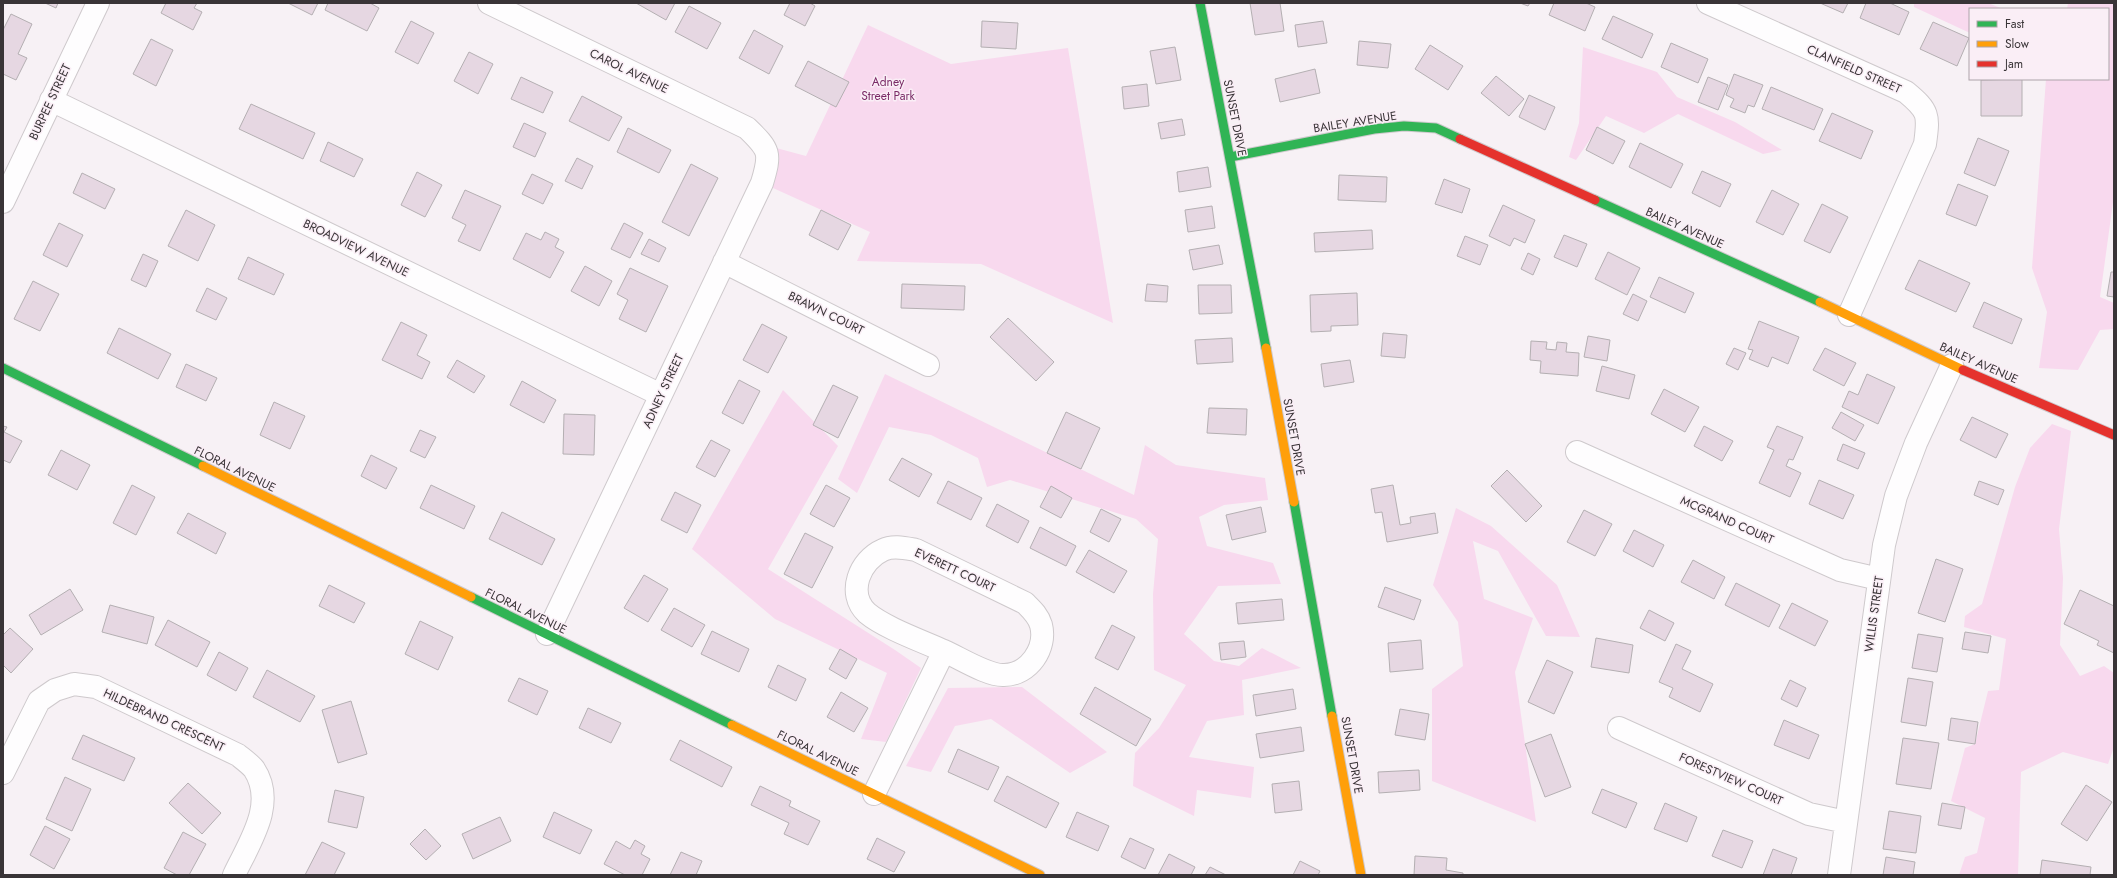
<svg xmlns="http://www.w3.org/2000/svg" width="2117" height="878" font-family="Jost,sans-serif">
  <style>
    .green { fill: #f8d9ee }
    .building { fill: #e6d7e2; stroke: #b4afb2 }
    .lines { fill: none; stroke-linecap: round; stroke-linejoin: round }
    .street-casing { stroke: #cec9cc; stroke-width: 24 }
    .fast-casing { stroke: #cec9cc; stroke-width: 11 }
    .slow-casing { stroke: #cec9cc; stroke-width: 11 }
    .jam-casing { stroke: #cec9cc; stroke-width: 11 }
    .street { stroke: #fefdfe; stroke-width: 22 }
    .fast { stroke: #30b455; stroke-width: 9 }
    .slow { stroke: #ff9f0a; stroke-width: 9 }
    .jam { stroke: #e5322d; stroke-width: 9 }
    .labels { text-anchor: middle; stroke-width: 3; stroke-linejoin: round; paint-order: stroke }
    .street-label { font-size: 12px; fill: #393437; stroke: #faeef6 }
    .park-label { font-size: 12px; fill: #7b2c67; stroke: #faeef6 }
  </style>
  <rect width="100%" height="100%" fill="#f7f1f5"/>
  <!-- green -->
  <path class="green" d="M1914,3H1988L2003,9H1970V33L1914,7Z
    M2068,3H2114V195L2100,297L2114,303V329L2100,330L2078,370L2039,368L2047,312L2032,268L2046,79H2108V9H2067Z
    M868,25L951,64L1068,48L1113,323L981,264L857,261L870,232L762,183L765,145L806,156Z
    M1583,47L1657,72L1677,97L1735,122L1782,150L1763,154L1678,114L1644,133L1606,116L1576,160L1569,157L1579,123Z
    M885,374L1134,495L1145,445L1176,465L1265,478L1268,500L1224,505L1199,517L1207,546L1273,563L1281,584L1218,586L1184,634L1214,661L1239,666L1262,648L1301,668L1242,680L1244,715L1207,721L1189,757L1254,767L1251,798L1197,790L1194,816L1133,786L1135,753L1159,728L1186,685L1154,670L1153,594L1158,539L1136,519L1010,480L987,487L978,458L931,435L889,427L857,493L838,479Z
    M783,390L838,446L768,569L895,650L921,668L886,742L861,739L887,673L775,619L692,549Z
    M2052,424L2071,431L2059,529L2063,578L2060,645L2080,676L2104,666L2114,673V747L2108,764L2063,752L2021,772L2018,875H1959L1965,857L1977,853L1985,818L1951,801L1965,748L1975,744L1988,691L1999,690L2006,639L1964,627L1965,616L1982,604L2015,487L2030,448Z
    M1456,508L1491,526L1557,585L1580,637L1546,636L1498,551L1473,541L1484,599L1533,618L1515,672L1536,822L1432,781V689L1463,666L1458,622L1433,585Z
    M1022,687L1107,752L1070,773L991,719L955,726L931,772L906,766L948,688Z"/>
  <!-- building -->
  <path class="building" d="M45,3H58L56,8Z
    M166,3H197L194,8L202,12L193,30L161,13Z
    M288,3H318L312,15Z
    M328,3H370L379,8L367,31L325,10Z
    M636,3H675L666,20Z
    M790,3H810L815,6L805,26L784,15Z
    M1250,3H1280L1284,31L1255,35Z
    M1520,3H1530L1528,6Z
    M1554,3H1586L1595,7L1585,31L1549,15Z
    M1820,3H1848L1843,13Z
    M1866,3H1890L1909,12L1899,35L1860,18Z
    M689,6L721,23L707,49L675,32Z
    M11,14L32,24L18,54L27,58L16,80L3,74V30Z
    M1613,16L1653,34L1642,58L1602,39Z
    M411,21L434,33L418,64L395,52Z
    M982,21L1018,23L1016,49L981,47Z
    M1323,21L1327,43L1298,47L1295,25Z
    M1933,22L1969,38L1957,66L1920,49Z
    M754,30L783,46L769,74L739,58Z
    M151,39L173,50L156,86L133,74Z
    M1359,41L1391,44L1388,68L1357,65Z
    M1671,43L1708,59L1698,83L1661,67Z
    M1430,45L1463,66L1448,90L1415,69Z
    M1175,47L1181,80L1156,84L1150,51Z
    M469,52L493,64L478,94L454,81Z
    M808,61L849,82L836,107L795,86Z
    M1315,69L1320,93L1280,102L1275,79Z
    M1734,74L1763,85L1754,107L1748,105L1745,113L1730,107L1734,99L1726,95Z
    M1496,76L1524,99L1509,116L1481,93Z
    M521,77L553,92L543,113L511,99Z
    M1708,77L1728,85L1718,110L1698,102Z
    M2022,79V116H1981V80Z
    M1147,84L1149,106L1124,109L1122,87Z
    M1771,87L1823,109L1814,130L1762,109Z
    M1529,95L1555,107L1545,130L1519,117Z
    M582,96L622,117L609,141L569,121Z
    M251,104L315,133L303,159L239,129Z
    M1832,113L1873,131L1861,159L1819,141Z
    M1182,119L1185,135L1161,139L1158,123Z
    M524,123L546,133L535,157L513,147Z
    M1597,127L1625,141L1613,164L1586,150Z
    M628,128L671,150L659,173L617,152Z
    M1978,138L2009,151L1995,186L1964,173Z
    M328,142L363,159L354,177L320,161Z
    M1640,143L1683,164L1671,188L1629,167Z
    M577,158L593,166L582,189L565,181Z
    M691,164L718,178L689,236L662,222Z
    M1208,167L1211,187L1179,192L1177,172Z
    M1702,171L1731,184L1720,207L1692,193Z
    M417,172L442,185L425,217L401,205Z
    M82,173L115,189L105,209L73,193Z
    M532,174L553,184L543,204L522,194Z
    M1339,175L1387,177L1386,202L1338,200Z
    M1444,179L1470,189L1462,213L1435,204Z
    M1958,184L1988,196L1976,226L1946,214Z
    M465,190L501,206L480,251L458,241L466,225L452,218Z
    M1772,190L1799,204L1783,235L1756,222Z
    M1822,204L1848,217L1830,253L1804,241Z
    M1503,205L1535,220L1525,243L1514,238L1510,246L1489,236Z
    M1212,206L1215,228L1188,232L1185,210Z
    M186,210L215,225L198,261L168,246Z
    M821,210L851,225L838,250L809,235Z
    M59,223L83,235L67,267L43,255Z
    M624,223L643,233L630,258L611,249Z
    M1372,230L1373,249L1315,252L1314,233Z
    M545,232L559,239L555,247L564,252L550,278L513,259L526,233L541,240Z
    M1564,235L1587,244L1577,267L1554,257Z
    M1465,236L1488,245L1480,265L1457,256Z
    M649,239L666,248L659,262L641,254Z
    M1219,245L1223,264L1193,270L1189,250Z
    M1608,252L1640,268L1627,295L1595,279Z
    M1528,253L1540,259L1533,275L1521,269Z
    M143,254L158,261L146,287L131,280Z
    M248,257L284,274L274,295L238,279Z
    M1919,260L1970,283L1956,312L1905,289Z
    M585,266L612,281L599,306L571,291Z
    M630,268L668,286L646,332L619,319L628,300L617,294Z
    M2111,272H2114V297L2107,296Z
    M1659,277L1694,293L1685,313L1650,297Z
    M33,281L59,294L40,331L14,319Z
    M902,284L965,286L964,310L901,308Z
    M1147,284L1168,286L1167,302L1145,301Z
    M1198,285H1231L1232,313L1199,314Z
    M207,288L227,298L216,320L196,311Z
    M1357,293L1358,325L1331,326V331L1311,332L1310,295Z
    M1633,294L1647,301L1638,321L1623,314Z
    M1984,302L2022,319L2012,344L1973,327Z
    M1008,318L1054,362L1036,381L990,337Z
    M1759,321L1799,337L1788,364L1772,357L1768,367L1749,359L1753,350L1748,349Z
    M401,322L427,335L417,355L430,362L422,379L382,360Z
    M762,324L787,337L768,373L743,360Z
    M119,328L171,354L158,379L107,353Z
    M1383,333L1407,335L1405,358L1381,356Z
    M1588,336L1610,340L1607,361L1584,357Z
    M1232,338L1233,362L1197,364L1195,340Z
    M1531,341L1547,342L1546,349L1556,350L1557,342L1567,343L1566,352L1579,353L1578,376L1540,373L1541,361L1530,360Z
    M1734,348L1746,353L1738,370L1726,364Z
    M1825,348L1856,363L1844,386L1813,370Z
    M457,360L485,376L474,393L447,377Z
    M1350,360L1354,382L1324,387L1321,364Z
    M186,364L217,378L206,401L176,387Z
    M1602,366L1635,375L1629,399L1596,391Z
    M1867,374L1895,387L1878,424L1842,407L1849,391L1858,395Z
    M739,380L760,391L743,424L722,413Z
    M522,381L556,400L544,423L510,405Z
    M833,385L858,397L838,438L813,425Z
    M1664,389L1699,407L1685,432L1651,414Z
    M274,402L305,416L290,449L260,435Z
    M1209,408L1247,409L1246,435L1207,433Z
    M1066,412L1100,428L1081,469L1047,453Z
    M1841,412L1864,425L1855,441L1832,428Z
    M564,414L595,415L594,455L563,454Z
    M1972,417L2008,434L1996,458L1960,440Z
    M3,426L7,427L4,432L22,441L10,463L3,460Z
    M1704,426L1733,441L1722,461L1694,446Z
    M1777,426L1803,437L1793,460L1789,459L1786,466L1801,473L1790,497L1759,483L1774,450L1767,447Z
    M420,430L436,437L425,458L410,451Z
    M711,440L730,450L715,477L696,467Z
    M1843,444L1865,453L1858,469L1837,460Z
    M61,450L90,465L77,490L48,475Z
    M371,455L397,468L386,489L361,476Z
    M902,458L932,474L919,497L889,480Z
    M1507,470L1542,506L1526,522L1491,486Z
    M1819,480L1854,495L1843,519L1809,504Z
    M948,481L982,498L971,520L937,503Z
    M1979,481L2004,490L1998,505L1974,495Z
    M132,485L155,497L136,535L113,523Z
    M431,485L475,506L464,529L420,508Z
    M826,485L850,498L834,527L810,514Z
    M1393,485L1400,525L1411,523L1410,517L1435,513L1438,533L1387,542L1382,512L1375,513L1371,489Z
    M1051,486L1072,498L1061,518L1040,507Z
    M675,492L701,505L687,533L661,520Z
    M997,504L1029,521L1018,543L986,526Z
    M1261,507L1266,532L1232,540L1226,515Z
    M1101,509L1121,519L1109,542L1090,532Z
    M1584,510L1612,524L1595,556L1567,542Z
    M502,512L555,539L542,565L489,539Z
    M188,513L226,533L216,554L177,533Z
    M1040,527L1076,546L1066,566L1030,548Z
    M1634,530L1664,545L1653,567L1623,551Z
    M805,533L833,547L812,588L784,574Z
    M1089,550L1127,571L1114,593L1076,572Z
    M1936,559L1963,569L1945,622L1918,613Z
    M1693,560L1725,577L1714,599L1681,582Z
    M644,575L668,589L648,622L624,608Z
    M1736,583L1780,605L1769,627L1725,605Z
    M329,585L365,603L354,623L319,606Z
    M1385,587L1421,600L1414,620L1378,607Z
    M70,589L83,610L41,635L29,615Z
    M2080,590L2114,606V653L2097,645L2099,641L2064,624Z
    M1282,599L1284,620L1238,624L1236,603Z
    M1792,603L1828,621L1815,646L1779,628Z
    M110,605L154,617L147,644L102,632Z
    M674,608L705,625L692,647L661,630Z
    M1649,610L1674,623L1665,641L1640,628Z
    M168,620L210,642L197,667L155,645Z
    M420,621L453,637L438,670L405,654Z
    M1112,625L1135,637L1118,670L1095,658Z
    M10,628L33,649L11,673L3,665V635Z
    M712,631L749,649L739,672L701,654Z
    M1965,632L1991,636L1988,653L1962,649Z
    M1918,634L1943,638L1937,672L1912,668Z
    M1596,638L1633,645L1629,673L1591,667Z
    M1421,640L1423,669L1390,672L1388,643Z
    M1244,641L1246,657L1221,660L1219,643Z
    M1676,644L1691,651L1682,669L1713,684L1700,712L1669,697L1673,688L1659,682Z
    M840,649L857,659L846,679L829,669Z
    M219,652L248,668L236,691L207,675Z
    M1547,660L1573,672L1554,714L1528,702Z
    M778,665L806,679L796,701L768,687Z
    M267,670L315,696L300,722L253,697Z
    M519,678L548,691L537,715L508,701Z
    M1908,678L1933,682L1926,726L1901,722Z
    M1790,680L1806,688L1797,707L1781,699Z
    M1095,687L1151,719L1136,746L1080,714Z
    M1293,689L1296,709L1256,716L1253,695Z
    M841,692L868,708L854,732L827,717Z
    M351,701L367,754L338,763L322,710Z
    M588,708L621,723L611,743L579,728Z
    M1400,709L1429,714L1425,740L1395,735Z
    M1951,718L1978,722L1975,744L1948,740Z
    M1784,720L1819,735L1809,759L1774,745Z
    M1301,727L1304,751L1260,758L1256,734Z
    M1551,734L1571,787L1545,797L1525,744Z
    M83,735L135,758L124,781L72,759Z
    M1903,738L1939,743L1931,789L1896,784Z
    M680,740L732,767L722,787L670,760Z
    M958,749L999,767L988,790L948,772Z
    M1419,770L1420,790L1379,793L1378,772Z
    M1007,776L1059,803L1046,828L994,801Z
    M65,777L91,789L72,831L46,819Z
    M1299,781L1302,810L1275,813L1272,784Z
    M188,783L221,813L202,834L169,803Z
    M2086,785L2112,802L2087,841L2061,824Z
    M760,786L791,801L789,806L820,821L808,845L784,834L789,823L751,805Z
    M1602,789L1637,803L1626,828L1592,813Z
    M335,790L364,797L357,828L328,822Z
    M1665,803L1697,817L1687,842L1654,829Z
    M1942,803L1965,807L1961,829L1938,825Z
    M1889,811L1921,816L1916,853L1883,849Z
    M554,812L592,830L580,854L543,837Z
    M1077,812L1109,826L1098,851L1066,837Z
    M500,817L511,841L473,859L462,834Z
    M45,826L70,839L54,869L30,855Z
    M425,829L441,846L426,860L410,844Z
    M1723,830L1753,841L1742,868L1712,856Z
    M183,832L206,844L189,875H177L164,868Z
    M877,838L905,852L894,872L867,859Z
    M1130,838L1154,849L1145,869L1121,857Z
    M635,840L645,846L641,854L650,859L642,875H625L604,864L616,841L630,849Z
    M322,842L345,853L334,875H305Z
    M1773,849L1797,858L1791,875H1763Z
    M681,852L702,861L696,875H670Z
    M1169,854L1195,867L1191,875H1158Z
    M1415,856L1447,858L1446,870L1463,873V875H1414Z
    M1886,857L1915,862L1913,875H1883Z
    M2042,860L2091,867L2090,875H2040Z
    M1300,861L1320,871L1318,875H1293Z
    M1210,867L1226,875H1205Z"/>
  <g class="lines">
    <defs>
      <path id="street" d="M489,3L747,128C770,150 771,153 762,183L547,634
        M1708,3L1906,92C1929,111 1929,115 1925,144L1849,315
        M51,100L661,395
        M3,202L98,3
        M724,262L928,365
        M1577,452L1840,570L1879,579
        M1619,728L1809,814L1846,822
        M3,773L39,701L55,690L74,684L96,687L238,755C243,759 250,764 254,769C277,804 249,843 234,875
        M874,794L944,651C960,658 988,676 1004,675C1029,675 1047,648 1041,625C1038,615 1031,609 1025,603L916,550C905,548 893,545 883,550C860,560 846,593 867,613C885,628 922,641 944,651
        M1839,875L1884,545L1896,496L1916,443L1952,365"/>
      <path id="fast" d="M1200,3L1266,348
        M1230,157L1374,129L1404,126L1436,128L1460,139
        M1595,200L1820,302
        M3,368L203,466
        M1294,502L1332,716
        M471,597L732,725"/>
      <path id="slow" d="M1820,302L1963,370
        M1266,348L1294,502
        M203,466L471,597
        M1332,716L1361,875
        M732,725L1040,875"/>
      <path id="jam" d="M1460,139L1595,200
        M1963,370L2114,435"/>
    </defs>
    <!-- street casing -->
    <use href="#street" class="street-casing"/>
    <!-- fast casing -->
    <use href="#fast" class="fast-casing"/>
    <!-- slow casing -->
    <use href="#slow" class="slow-casing"/>
    <!-- jam casing -->
    <use href="#jam" class="jam-casing"/>
    <!-- street -->
    <use href="#street" class="street"/>
    <!-- fast -->
    <use href="#fast" class="fast"/>
    <!-- slow -->
    <use href="#slow" class="slow"/>
    <!-- jam -->
    <use href="#jam" class="jam"/>
  </g>
  <g class="labels">
    <!-- street labels -->
    <g class="street-label">
      <text transform="translate(1854 69) rotate(24)" y="4">CLANFIELD STREET</text>
      <text transform="translate(629 71) rotate(26)" y="4">CAROL AVENUE</text>
      <text transform="translate(50 102) rotate(-65)" y="4">BURPEE STREET</text>
      <text transform="translate(1235 118) rotate(79)" y="4">SUNSET DRIVE</text>
      <text transform="translate(1355 122) rotate(-9)" y="4">BAILEY AVENUE</text>
      <text transform="translate(1685 228) rotate(24)" y="4">BAILEY AVENUE</text>
      <text transform="translate(356 248) rotate(26)" y="4">BROADVIEW AVENUE</text>
      <text transform="translate(826 313) rotate(26)" y="4">BRAWN COURT</text>
      <text transform="translate(1979 363) rotate(24)" y="4">BAILEY AVENUE</text>
      <text transform="translate(663 391) rotate(-65)" y="4">ADNEY STREET</text>
      <text transform="translate(1294 437) rotate(80)" y="4">SUNSET DRIVE</text>
      <text transform="translate(235 469) rotate(26)" y="4">FLORAL AVENUE</text>
      <text transform="translate(1727 520) rotate(24)" y="4">MCGRAND COURT</text>
      <text transform="translate(955 570) rotate(25)" y="4">EVERETT COURT</text>
      <text transform="translate(526 611) rotate(26)" y="4">FLORAL AVENUE</text>
      <text transform="translate(1874 614) rotate(-82)" y="4">WILLIS STREET</text>
      <text transform="translate(164 720) rotate(25)" y="4">HILDEBRAND CRESCENT</text>
      <text transform="translate(818 753) rotate(26)" y="4">FLORAL AVENUE</text>
      <text transform="translate(1352 755) rotate(80)" y="4">SUNSET DRIVE</text>
      <text transform="translate(1731 779) rotate(24)" y="4">FORESTVIEW COURT</text>
    </g>
    <!-- park labels -->
    <g class="park-label">
      <text x="888" y="86">Adney<tspan x="888" dy="14">Street Park</tspan></text>
    </g>
  </g>
  <!-- border -->
  <rect width="2117" height="878" fill="none" stroke="#393437" stroke-width="8"/>
  <!-- legend -->
  <rect x="1969" y="8" width="140" height="72" fill="#faeef6" stroke="#ada4aa"/>
  <rect x="1977" y="21" width="20" height="6" fill="#30b455" stroke="#ada4aa"/>
  <text x="2005" y="28" font-size="12" fill="#393437">Fast</text>
  <rect x="1977" y="41" width="20" height="6" fill="#ff9f0a" stroke="#ada4aa"/>
  <text x="2005" y="48" font-size="12" fill="#393437">Slow</text>
  <rect x="1977" y="61" width="20" height="6" fill="#e5322d" stroke="#ada4aa"/>
  <text x="2005" y="68" font-size="12" fill="#393437">Jam</text>
</svg>
